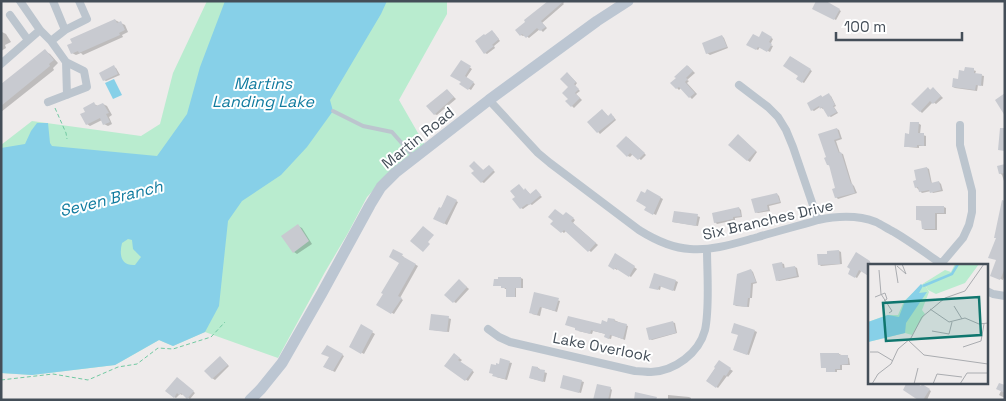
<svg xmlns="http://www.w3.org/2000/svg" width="1006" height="401" font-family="'Space Grotesk',sans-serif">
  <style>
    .green { fill: #b9eccf }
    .water { fill: #87d0e8; fill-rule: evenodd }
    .shadow { fill: #0003 }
    .building { fill: #c8cad0 }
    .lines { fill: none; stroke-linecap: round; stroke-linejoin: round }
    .path { stroke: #72c9a2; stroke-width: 1; stroke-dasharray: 4 2.5; stroke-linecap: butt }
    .lane { stroke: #bcc5ce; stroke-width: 4 }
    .street { stroke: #bcc5ce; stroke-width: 8 }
    .secondary { stroke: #bcc6d2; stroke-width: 11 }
    .labels { text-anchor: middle; stroke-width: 4; stroke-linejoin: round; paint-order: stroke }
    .street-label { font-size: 15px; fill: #444e58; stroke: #fff }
    .water-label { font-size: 16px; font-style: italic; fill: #107b9f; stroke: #fff }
    .inset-river { fill: none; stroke: #87d0e8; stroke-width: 2.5 }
    .inset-road { fill: none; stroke: #aaacb0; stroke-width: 1 }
    .view { fill: #0f766e; fill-opacity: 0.15; stroke: #0f766e; stroke-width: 2.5 }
    .inset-edge { fill: none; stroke: #444e58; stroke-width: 2.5 }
  </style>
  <rect width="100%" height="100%" fill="#eeebeb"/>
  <!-- green -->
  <path class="green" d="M207,1H447V14L399,100L426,147L397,165L367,197L348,233L325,272L278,358L205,332L173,346L159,340L115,365L32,375L1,373V145L32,121L141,136L160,124L173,73Z"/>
  <!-- water -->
  <path class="water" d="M225,1H387L381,14L330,100L333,111L307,147L281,175L242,201L228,221L219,306L205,332L173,346L159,340L115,365L32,375L1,373V148L25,144L31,131L37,123H48L50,143L52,146L157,156L187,114L200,67ZM128,239L132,240L133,249L141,257L135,265C121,266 119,255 122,243Z
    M114,79L122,95L113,99L105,83Z"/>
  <!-- shadow -->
  <path class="shadow" d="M550,1H566L563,3L564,4L542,23L547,28L543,32L540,29L529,38L525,35L523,36L521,35L517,30Z
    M823,1L841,11L836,20L814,8Z
    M115,20L125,25L128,32L122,35L123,37L83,55L81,53L76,55L72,53Z
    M2,32L6,34L11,42L5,45L6,48L1,51V33Z
    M494,33L500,41L494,46L495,48L487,54L485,53Z
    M763,33L773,39L770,45L773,46L770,52L760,47L758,50L748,45L759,39Z
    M722,36L724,38L728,48L710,55L707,53Z
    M45,51L50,54L58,63L53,68L54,70L1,112V86Z
    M791,57L812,71L804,83L798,79L800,75Z
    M462,62L472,69L466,78L475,84L471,90L461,84Z
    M688,66L695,73L687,80L689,81L687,83L697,94L692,99L681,88L679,90L672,83Z
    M114,67L116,68L120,75L106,81L104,80Z
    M973,70L976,71L975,74L984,76L983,86L978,85L977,91L955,88L953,87Z
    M569,75L577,83L575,86L580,91L576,94L582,100L574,108L567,101L570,99Z
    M928,89L931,90H935L943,98L936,104L933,102L922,113L920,111Z
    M447,90L456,99L437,115L434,114Z
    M829,95L831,96L836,106L834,107L838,113L831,117L829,116L824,108L823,109L820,107L814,111L812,110L821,96L823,98Z
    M94,104L98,106L103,104L107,106L112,115L109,117L112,124L108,126L104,124L102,120L90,126L87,124Z
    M602,110L609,117L613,116L616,120L600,134L589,122Z
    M918,123L921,125L920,134L926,136V146H919V148L908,147L905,146L911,135Z
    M837,129L839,130L842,139L836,141L840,153L843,154L852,184L854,186L857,193L838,199L836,197V189L831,166L828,165L827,158Z
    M740,137L757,152L750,162L747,160Z
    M628,138L646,155L641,160L633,154L630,157L628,156L617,146Z
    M474,162L484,171L491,168L495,172L484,183L482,182L475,171Z
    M1005,165V184L1002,175L1000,173Z
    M927,168L929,169L932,184L939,182L941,184L943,191L933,193L931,191L922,193L916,187Z
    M526,190L531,195L536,191L542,197L532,205L530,204L523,209L521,208L524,191Z
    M648,191L663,199L656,215L646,210L648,206L646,195Z
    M777,194L779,196L781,203L769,206L770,211L758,213L756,212Z
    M448,197L458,202L447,225L435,218Z
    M944,207L946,208V214H937V230H925L923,229V221L918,220Z
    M739,208L741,210L742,217L735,218V220L717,224L715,222Z
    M1005,208V275L1003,280L994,276Z
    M568,214L575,220L573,223L598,245L591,252L566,231L564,233L552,224L555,220Z
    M697,216L700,217L698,226L673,222Z
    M298,226L302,228L312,244L297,254L294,252Z
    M394,251L404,257V258L418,266L400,298L403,300L394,314L378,305L401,262Z
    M839,251L841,252L842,264L821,266L819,264L828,255Z
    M857,254L874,265H870L862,270L857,278L849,273Z
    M616,255L637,269L631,277L618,268L617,270L609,265Z
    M781,263L784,264L785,269L795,267L797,268L799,277L779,281L777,280Z
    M751,270L753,272L757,283L753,284L752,298H750L749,307L736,306L734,304Z
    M499,278H521L523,279V288H516V297H509L507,296V289H505L503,286H497L495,285L499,280Z
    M676,281L678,282L675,291L661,286L660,290L651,287Z
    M461,282L469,289L456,303L454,302Z
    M535,293L560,301L557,312L542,307L540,316L532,314Z
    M448,318L451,319L449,332L433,330Z
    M614,320L628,326L625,340L612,335L611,339L607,338L606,334L593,331L592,334L578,331L602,326Z
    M672,322L675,323L677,333L652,340L650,339Z
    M362,326L375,334L364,354L350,346Z
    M755,331L757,332L749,355L737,351L739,335Z
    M327,346L344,356L335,372L326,368L330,357Z
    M454,354L462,360L460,362L474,372L468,381L446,365Z
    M839,354L849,358L850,365H842V370H837V372H829L827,371V368L822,367V355Z
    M222,359L229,366L215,380L212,378Z
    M501,360L512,363L507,380L496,377Z
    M719,362L733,371L728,377L727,376L718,388L708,380Z
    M538,368L540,369V371L547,373L545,382L530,378Z
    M564,376L584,382L581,393L564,388Z
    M179,380L195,393L190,399L183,394L182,395L180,394L176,398L174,397Z
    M1005,383V398L999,395Z
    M922,386L931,391L927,400H919Z
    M610,388L612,390L610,400H597Z
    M668,395L689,397L691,398V400H668Z"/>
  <!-- building -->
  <path class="building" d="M548,1H564L541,21L546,27L540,31L537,28L526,38L522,34L520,36L515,30L525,22L524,20Z
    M816,1H826L840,9L834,20L812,9Z
    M115,19L117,23L121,21L125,30L119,33L120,35L79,53L78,51L71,54L67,45L72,43L70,39Z
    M492,30L499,39L492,45L494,46L484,54L475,41L484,34L485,35Z
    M762,31L772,37L769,42L772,44L767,52L758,47L756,50L746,45L753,34L759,37Z
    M722,35L727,47L706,54L702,43Z
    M45,49L54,60L49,64L50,66L1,106V84Z
    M790,56L811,69L802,83L796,79L798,76L783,66Z
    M461,60L471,66L465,76L474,82L468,90L459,84L461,82L450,76Z
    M114,65L118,74L103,81L99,73Z
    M687,65L693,71L686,78L688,79L685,82L695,93L689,98L679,87L676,89L670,83L676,78L674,77Z
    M965,67L974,68V73L982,74L981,86L976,85L975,90L952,87L953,78L958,79L959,70L964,71Z
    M567,72L576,82L574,84L579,89L575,93L580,98L571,107L565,101L568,99L562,93L568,87L560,79Z
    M928,87L930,90L933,87L941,96L933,104L930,101L920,112L911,104Z
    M447,89L454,97L434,115L426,106Z
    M829,93L835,105L833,106L837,112L828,117L822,107L820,109L819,106L811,111L807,103L821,95L822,97Z
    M1005,93V116L995,100Z
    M94,102L96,106L103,103L109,113L106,114L110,122L103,125L100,118L86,125L80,114L85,112L83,108Z
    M602,109L608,116L611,113L615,119L597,133L587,122Z
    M910,122H919L918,133H924V146L917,145V147H904L905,133L909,134Z
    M837,128L840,138L834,140L839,153L841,152L851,184L852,183L855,193L835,198L832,189L835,188L829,165H827L824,158L826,157L818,134Z
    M1000,128H1005V151L998,150Z
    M738,134L756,151L747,161L728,145Z
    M626,136L645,153L638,160L630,153L627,157L616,146Z
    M474,161L483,170L489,165L494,170L481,183L471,173L474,171L469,166Z
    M1005,164V173L999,174L997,166Z
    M927,167L931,183L939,181L941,190L930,193L929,190L919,192L918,187L915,188L913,181L916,180L914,170Z
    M519,184L524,190L525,188L530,194L536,189L541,195L529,205L527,204L520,209L512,199L515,197L510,191Z
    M647,189L661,197L653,215L644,210L646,207L636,201L641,191L645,193Z
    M777,193L780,202L767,205L768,210L755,213L751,199Z
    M447,195L457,200L444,224L433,219L439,207L441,208Z
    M1002,200L1005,201V268L1000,280L990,276L996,260L988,258L996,238H994Z
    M916,206H944V213H935V229H922L921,220H916Z
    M739,207L741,216L733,217V219L714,223L712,213Z
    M555,209L563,215L566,212L574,218L571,221L596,243L588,252L564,230L561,233L550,224L553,221L548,217Z
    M674,211L698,214L696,226L672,222Z
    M298,224L309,241L293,253L281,236Z
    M423,226L434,235L428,242L430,244L423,252L410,241Z
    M393,249L403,254L402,256L416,264L398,296L402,298L391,314L376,305L383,294L381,293L399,263L389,257Z
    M839,250L840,264L818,265L817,254H827V251Z
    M856,252L870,261V277L859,270L855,278L848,274L850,269L847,267Z
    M615,253L635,266L629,277L615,268L614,270L608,266Z
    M782,262L783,268L795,266L797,276L776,281L772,264Z
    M751,269L756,282L751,283L750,298H748L747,307L733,305L737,274Z
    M654,273L676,280L673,291L659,286L658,290L649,288Z
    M498,277H521V288H515V297H506V288H501V286H493L494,279H498Z
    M459,279L467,287L453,303L444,295Z
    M534,292L559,298L555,311L540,307L537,315L529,313Z
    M431,314L449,316L447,332L429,330Z
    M568,316L601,324L602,320L607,322L608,318L615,319L614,321L627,324L623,339L610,335L609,339L604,337L605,334L591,330L590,334L575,330V328L565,325Z
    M673,321L676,333L649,340L646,328Z
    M734,323L755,330L747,355L733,350L738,335L731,333Z
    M361,324L373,331L361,354L349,347Z
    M327,345L343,354L333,371L323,367L329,357L321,354Z
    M454,353L460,358L458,360L473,370L465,381L444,366Z
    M820,353H839V355H848V364L840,365V369H835V372H826V368H821Z
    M220,356L228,365L212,379L204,371Z
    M500,358L510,361L505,379L492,376L493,374L489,373L491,364L496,365V363L499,364Z
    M719,360L731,368L726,376L724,375L716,388L706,381L715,368L714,367Z
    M532,366L538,367V369L545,370L543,382L529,378Z
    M563,375L582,380L579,393L560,388Z
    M177,377L194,391L187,399L181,393L179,395L177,393L174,398L165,391Z
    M907,382H914L921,386L922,384L930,389L923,400H918L903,390Z
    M999,383L1005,385V393L996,389Z
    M597,384L611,387L608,400H593Z
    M635,392L657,397L656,400H634Z"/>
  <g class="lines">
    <!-- path -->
    <path class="path" d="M55,108L66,133L67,139
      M1,380L53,374L88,380L118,367L137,364L158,348L173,349L211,337L225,322"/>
    <!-- lane -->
    <path class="lane" d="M333,111L363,126L392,132L414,157"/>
    <!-- street -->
    <path class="street" d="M20,1L40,30L51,41L66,62L84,71L87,87L48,102
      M53,1L65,30
      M10,15L28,40
      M51,41L65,30L87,19L79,1
      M66,62L67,95
      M1,64L40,30
      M739,85L768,107L778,117L786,130L793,147L818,220
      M489,100L538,153L550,163L639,230C655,240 671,248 690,249C713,251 736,243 758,237C778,231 798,226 818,220C837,216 858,215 876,222C882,225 888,229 894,232C911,242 927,254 943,265
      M941,264L963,238L969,225L972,212V191L960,145V125
      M987,291L993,294L1005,296
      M488,329L499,337L510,342L635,371C640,371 646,372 651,372C675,371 699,353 705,330C710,307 707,273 707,249"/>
    <!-- secondary -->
    <path class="secondary" d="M250,400L261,389L282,363L322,293L370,205L381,187L395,173L489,100L597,21L628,1"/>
  </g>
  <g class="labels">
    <!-- street labels -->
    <g class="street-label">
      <text transform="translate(418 138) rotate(-39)" y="5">Martin Road</text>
      <text transform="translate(768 220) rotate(-13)" y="5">Six Branches Drive</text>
      <text transform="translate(602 347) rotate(11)" y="5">Lake Overlook</text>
    </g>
    <!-- water labels -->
    <g class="water-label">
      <text x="263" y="89">Martins<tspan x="263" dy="18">Landing Lake</tspan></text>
      <text transform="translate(111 198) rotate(-14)" y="6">Seven Branch</text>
    </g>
  </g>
  <!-- overview -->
  <g transform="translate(868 264)">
    <rect width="120" height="120" fill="#eeebeb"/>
    <path d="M56,19L61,28L54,46L57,50L44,71L37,69L0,78V58L19,51H30L36,37Z" fill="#b9eccf"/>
    <path d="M87,0H111L97,19L68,30L60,26L56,19L77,6L83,8Z" fill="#b9eccf"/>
    <path d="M53,20L55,22L51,29L59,28L38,59L37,69L0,78V58L20,51L31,53L37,37Z" fill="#87d0e8"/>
    <path class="inset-river" d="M55,22L84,10L90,0"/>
    <path class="inset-road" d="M27,0L30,19M29,2L38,10L34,0M11,6L13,30L24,47L21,49M7,33L17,29L19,35L16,37M86,42L94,55M62,45L81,58L97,54L111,60L120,59M64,67L81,70L84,58M41,77L56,91L120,100M95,83L113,77L116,60M2,88H10L25,97M4,120L10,110L23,100L30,85L43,74L54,53L77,34L97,27L116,0M46,120L50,104M65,120L69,110L94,113M92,120L99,109H120"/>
    <path class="view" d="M111,33L113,71L18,77L15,39Z"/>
    <rect width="120" height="120" class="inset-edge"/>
  </g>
  <!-- border -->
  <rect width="1006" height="401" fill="none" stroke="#444e58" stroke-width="5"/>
  <!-- scale -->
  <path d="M836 32v8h126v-8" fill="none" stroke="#444e58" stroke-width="2.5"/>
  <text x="844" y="32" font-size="15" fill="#444e58" stroke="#ffffff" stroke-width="4" paint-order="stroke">100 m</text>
</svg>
